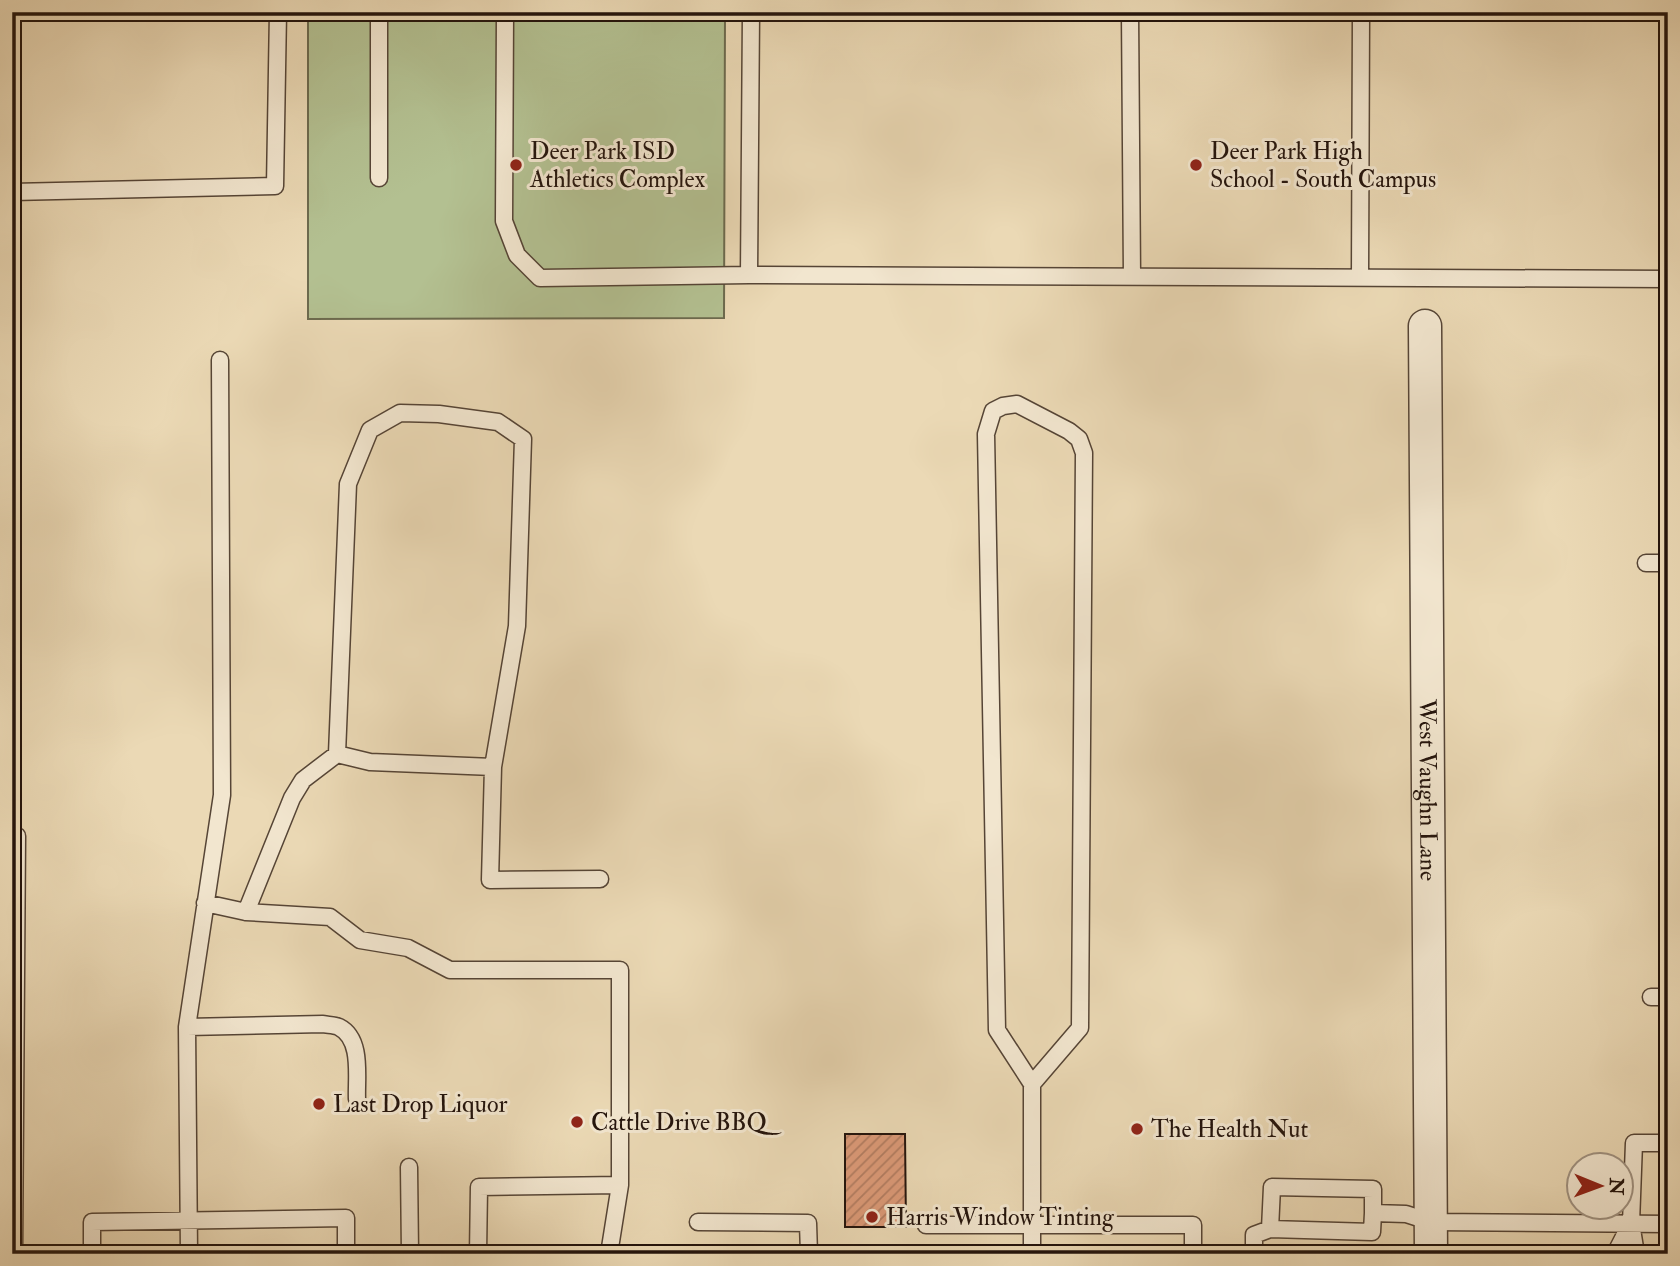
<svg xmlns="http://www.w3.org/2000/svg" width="1680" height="1266" font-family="'IM FELL Double Pica',serif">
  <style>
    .pitch { fill: #b3c091; stroke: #6c6a4e; stroke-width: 2 }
    .building { fill: url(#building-hatch); stroke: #24140c; stroke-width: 2 }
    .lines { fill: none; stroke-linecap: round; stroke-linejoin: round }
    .lane-casing { stroke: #564536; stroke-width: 19 }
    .street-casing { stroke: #564536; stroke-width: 35 }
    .lane { stroke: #f2e6cf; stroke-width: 16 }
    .street { stroke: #f2e6cf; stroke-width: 32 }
    .poi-dot { fill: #8f2418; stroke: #f2e6cf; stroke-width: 2.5 }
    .labels { text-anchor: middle; stroke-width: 6; stroke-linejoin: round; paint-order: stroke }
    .poi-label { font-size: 24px; fill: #24140c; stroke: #f2e6cf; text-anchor: start }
    .street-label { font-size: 24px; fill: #24140c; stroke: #f2e6cf }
  </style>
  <defs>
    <pattern id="building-hatch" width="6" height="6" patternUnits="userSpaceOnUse" patternTransform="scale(1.75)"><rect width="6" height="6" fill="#db9977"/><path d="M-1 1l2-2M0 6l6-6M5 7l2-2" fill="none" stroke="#b17c60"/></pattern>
  </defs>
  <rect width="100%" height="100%" fill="#ebd9b5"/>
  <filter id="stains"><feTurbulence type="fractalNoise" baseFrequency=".00286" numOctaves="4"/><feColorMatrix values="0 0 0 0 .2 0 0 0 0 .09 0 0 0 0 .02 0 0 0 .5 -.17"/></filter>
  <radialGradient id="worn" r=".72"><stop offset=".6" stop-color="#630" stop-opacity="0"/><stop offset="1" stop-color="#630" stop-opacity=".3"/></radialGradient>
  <!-- pitch -->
  <path class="pitch" d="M308,12H725L724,318L308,319Z"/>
  <!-- building -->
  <path class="building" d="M845,1134H905L906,1227H845Z"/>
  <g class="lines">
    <defs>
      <path id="lane" d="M379,12V178
        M505,12L504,221L517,255L540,278L749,275
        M751,12L749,275L1668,279
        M1130,12L1132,277
        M12,192L275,186L278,12
        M1360,278L1361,12
        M1646,563H1668
        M493,767L490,880L600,879
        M12,836H17L14,1254
        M205,903L246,912L330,917L360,940L408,948L450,970H620V1185L609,1254
        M246,912L292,798L303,780L337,754L348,484L370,430L400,413L439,414L498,422L523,439L517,626L493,767L370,762L337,754
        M1651,997H1668
        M187,1027L323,1024C327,1025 335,1025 339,1027C363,1039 356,1078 357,1099
        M409,1167L410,1254
        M1373,1213L1372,1232L1270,1229L1272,1187L1373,1189V1213L1406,1214L1431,1222L1668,1224
        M698,1222L808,1223L809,1254
        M926,1225H1193V1254
        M92,1254V1222L346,1218V1254
        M189,1254L187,1027L222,795L220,360
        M478,1254L479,1187L620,1185
        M1032,1254V1084L997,1030L986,434L993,411L1003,406L1017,404L1069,431L1079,439L1084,453L1080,1028L1032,1084
        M1254,1254V1235L1270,1229
        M1615,1254L1631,1223
        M1636,1254L1631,1223L1634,1143H1668"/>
      <g id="street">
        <path id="s1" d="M1425,326L1431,1254"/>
      </g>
    </defs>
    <!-- lane casing -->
    <use href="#lane" class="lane-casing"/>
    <!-- street casing -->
    <use href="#street" class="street-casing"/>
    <!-- lane -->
    <use href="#lane" class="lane"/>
    <!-- street -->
    <use href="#street" class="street"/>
  </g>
  <!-- markers -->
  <g class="poi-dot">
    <circle cx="516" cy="165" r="7"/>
    <circle cx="1196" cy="165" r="7"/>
    <circle cx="319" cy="1104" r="7"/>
    <circle cx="577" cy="1122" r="7"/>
    <circle cx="1137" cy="1129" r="7"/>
    <circle cx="872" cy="1217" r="7"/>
  </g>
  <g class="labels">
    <!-- poi labels -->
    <g class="poi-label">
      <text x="530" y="159">Deer Park ISD<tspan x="530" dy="28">Athletics Complex</tspan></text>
      <text x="1210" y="159">Deer Park High<tspan x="1210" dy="28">School - South Campus</tspan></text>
      <text x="333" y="1112">Last Drop Liquor</text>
      <text x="591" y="1130">Cattle Drive BBQ</text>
      <text x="1151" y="1137">The Health Nut</text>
      <text x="886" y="1225">Harris Window Tinting</text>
    </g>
    <!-- street labels -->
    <g class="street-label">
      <text dy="8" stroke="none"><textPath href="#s1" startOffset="464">West Vaughn Lane</textPath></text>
    </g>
  </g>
  <!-- margin -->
  <rect width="1680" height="1266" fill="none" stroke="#ebd9b5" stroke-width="42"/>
  <rect x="14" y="14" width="1652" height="1238" fill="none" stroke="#24140c" stroke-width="3.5"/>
  <rect x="21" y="21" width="1638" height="1224" fill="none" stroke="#24140c" stroke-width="2"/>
  <!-- north arrow -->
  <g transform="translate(1600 1186) rotate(91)"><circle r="33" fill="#f2e6cf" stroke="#a09281" stroke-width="2"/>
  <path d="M0-5L12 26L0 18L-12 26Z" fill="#8f2418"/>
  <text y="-10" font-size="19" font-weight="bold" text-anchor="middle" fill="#24140c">N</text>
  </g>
  <rect width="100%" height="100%" filter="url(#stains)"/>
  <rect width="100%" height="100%" fill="url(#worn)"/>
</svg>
